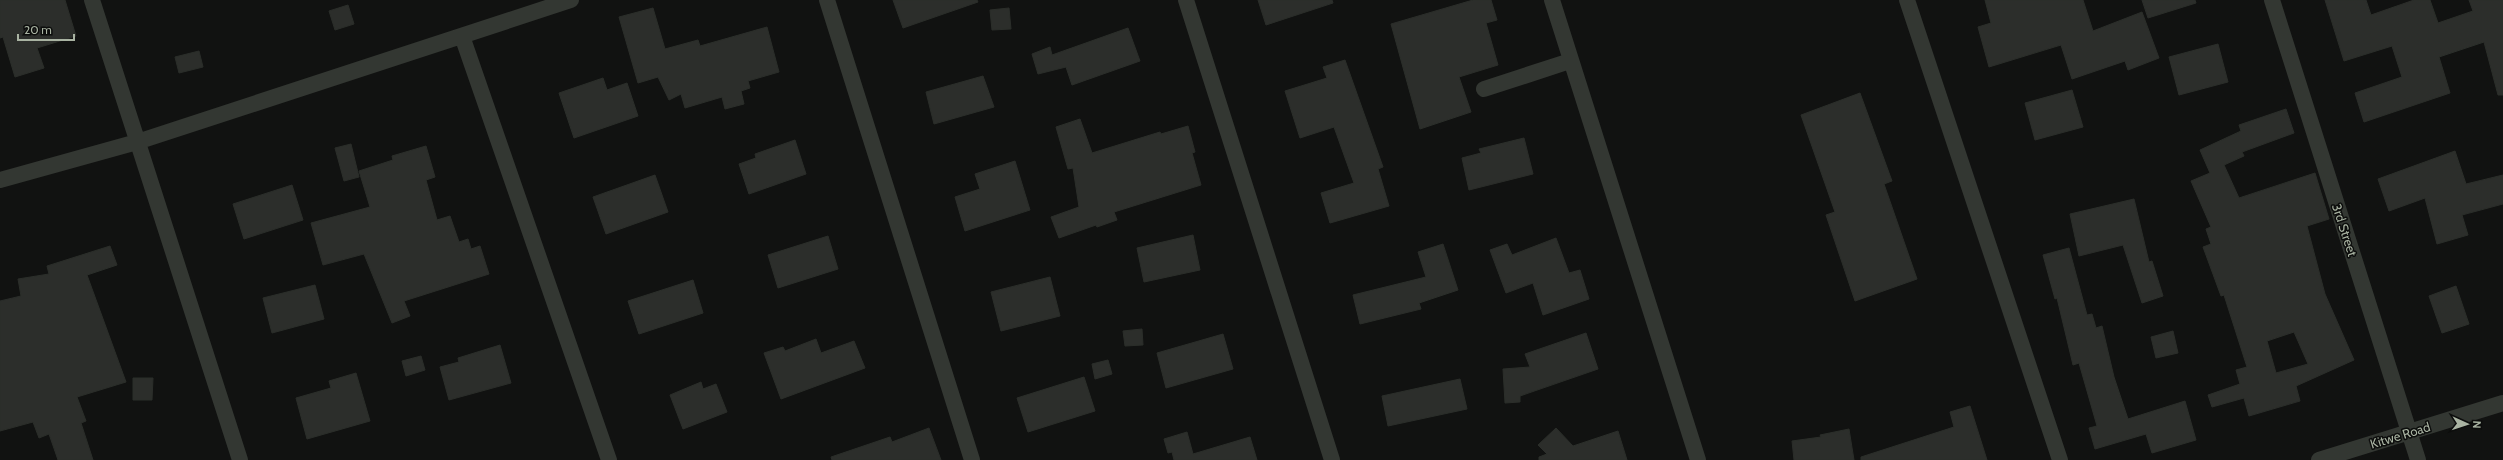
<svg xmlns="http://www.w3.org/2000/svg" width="2503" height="460" font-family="Cabin,sans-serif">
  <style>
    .building { fill: #2c2e2b; stroke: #2b2e2a; fill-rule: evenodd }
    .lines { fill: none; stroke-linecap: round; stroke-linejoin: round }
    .street { stroke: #333732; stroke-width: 16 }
    .labels { text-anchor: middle; stroke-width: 3; stroke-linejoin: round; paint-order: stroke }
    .street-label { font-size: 13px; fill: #a9b3a2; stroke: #0c0d0c }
  </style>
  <rect width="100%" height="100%" fill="#111211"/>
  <!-- building -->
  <path class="building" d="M0,0H65L76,36L37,48L44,68L15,77L3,37L0,38Z
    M893,0H977L978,2L903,28Z
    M1258,0H1332L1333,3L1266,25Z
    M1473,0H1491L1497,20L1486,23L1498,65L1459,77L1471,112L1420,129L1391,24Z
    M1985,0H2083L2093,31L2142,12L2159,58L2128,70L2125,61L2072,79L2061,45L1989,67L1978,27L1991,23Z
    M2142,0H2195L2196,3L2148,18Z
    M2325,0H2366L2371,15L2414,0H2430L2438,23L2473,11L2469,0H2503V95H2498L2484,42L2439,57L2450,93L2364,122L2355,93L2402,77L2392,46L2344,61Z
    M348,5L354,24L335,30L329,11Z
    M653,8L665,49L698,40L700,46L767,27L779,72L748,81L750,88L741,91L744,104L725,109L722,97L685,108L681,94L669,100L658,77L638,83L619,17Z
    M1009,8L1011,29L992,30L990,10Z
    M1128,28L1140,61L1072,85L1066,67L1038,74L1032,54L1050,47L1052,55Z
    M2218,44L2228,82L2179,95L2169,57Z
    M199,51L203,67L179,73L175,57Z
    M1345,60L1383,167L1378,169L1389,206L1330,223L1321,193L1354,183L1334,127L1300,138L1285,91L1327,78L1323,67Z
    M983,76L994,107L934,124L926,92Z
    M603,78L607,90L627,83L638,116L574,138L559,93Z
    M2072,90L2083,127L2035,140L2025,103Z
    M1860,93L1892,181L1884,184L1917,279L1855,301L1826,215L1835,212L1801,115Z
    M2286,109L2294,133L2242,152L2244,156L2224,165L2239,198L2315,173L2329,219L2307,226L2325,294L2354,360L2296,386L2300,401L2249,416L2244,398L2212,407L2208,395L2240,384L2236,370L2247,367L2224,295L2221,296L2203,247L2211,244L2206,229L2211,227L2191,181L2210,173L2200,150L2241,131L2239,125ZM2294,332L2308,364L2276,373L2267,341Z
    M1080,119L1092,153L1160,132L1161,134L1188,126L1195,152L1192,153L1201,185L1114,212L1117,220L1097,227L1096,225L1059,238L1051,217L1079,207L1073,168L1068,169L1056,127Z
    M1524,138L1533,174L1469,190L1462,158L1481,153L1479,149Z
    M795,140L806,174L749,194L739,164L756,158L755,154Z
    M351,144L359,177L344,181L335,148Z
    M426,146L435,177L426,180L437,220L450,216L459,242L468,239L471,249L480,246L489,274L404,301L410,316L392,323L364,254L323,265L311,223L370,207L359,171L393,160L392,156Z
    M2455,151L2466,184L2503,175V204L2462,215L2468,235L2437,244L2425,198L2389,211L2378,179Z
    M1015,161L1030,210L965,231L955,197L980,189L975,174Z
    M655,175L668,212L606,234L593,197Z
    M292,185L303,220L244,239L233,204Z
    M2134,199L2149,262L2152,261L2163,296L2142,303L2123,245L2079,256L2070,214Z
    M1193,235L1200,270L1144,282L1137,248Z
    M828,236L838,269L778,288L768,255Z
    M1556,238L1569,273L1580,270L1589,299L1543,315L1533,283L1506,293L1490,250L1507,244L1512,255Z
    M1443,244L1458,290L1419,303L1421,309L1360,324L1353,295L1426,277L1418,252Z
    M110,246L117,265L87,275L126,382L77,397L86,421L81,423L93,460H58L49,434L39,438L33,422L0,431V301L21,296L18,279L49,274L47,266Z
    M2069,248L2087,315L2092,314L2096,328L2102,326L2114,377L2128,419L2185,401L2196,440L2152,453L2146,434L2095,449L2089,428L2097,426L2079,363L2073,365L2057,298L2055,299L2043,255Z
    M1050,277L1060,316L1001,331L991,292Z
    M693,280L703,313L639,334L628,301Z
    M315,285L324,319L272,333L263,298Z
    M2456,286L2469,324L2442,333L2429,296Z
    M1142,329L1143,345L1125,346L1123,331Z
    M2173,331L2178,353L2156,358L2151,337Z
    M1586,333L1598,369L1520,396V402L1505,403L1503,369L1530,367L1525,354Z
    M1223,334L1233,369L1166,388L1157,353Z
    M816,339L821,353L854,341L865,368L781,399L764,353L783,347L785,351Z
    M500,345L511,383L449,400L440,367L459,362L458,358Z
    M421,356L425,370L406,376L402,361Z
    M1108,360L1112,374L1095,379L1092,364Z
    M356,373L370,421L307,439L296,398L331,388L329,381Z
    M1084,377L1095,411L1028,432L1017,398Z
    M133,378H153L152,400H133Z
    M1460,379L1467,409L1388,426L1382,396Z
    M701,382L703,389L716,384L727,412L683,429L670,395Z
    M1970,406L1987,460H1861V457L1954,427L1950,412Z
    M929,428L941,460H832L831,457L890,437L892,442Z
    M1556,428L1573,446L1618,431L1627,460H1539V457L1547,454L1538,445Z
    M1849,429L1854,460H1794L1792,441L1821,437L1820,435Z
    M1187,432L1193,454L1250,437L1257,460H1174L1172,452L1168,453L1164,439Z"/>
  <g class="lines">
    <!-- street -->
    <path class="street" d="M92,0L240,460
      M827,0L972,460
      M1186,0L1332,460
      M1552,0L1698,460
      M1907,0L2060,460
      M2272,0L2418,460
      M462,36L609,460
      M1484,89L1570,61
      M0,180L137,142L571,0
      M2319,460L2503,403"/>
  </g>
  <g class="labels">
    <!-- street labels -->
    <g class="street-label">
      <text transform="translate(2345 230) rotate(72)" y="5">3rd Street</text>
      <text transform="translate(2400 435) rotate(-17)" y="5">Kitwe Road</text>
    </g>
  </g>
  <!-- north arrow -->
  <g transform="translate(2467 424) rotate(93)" stroke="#0c0d0c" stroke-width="3" paint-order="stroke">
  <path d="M0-3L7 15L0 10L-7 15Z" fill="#a9b3a2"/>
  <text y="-6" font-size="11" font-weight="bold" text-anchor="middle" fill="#a9b3a2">N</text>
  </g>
  <!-- scale -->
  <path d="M18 34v6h56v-6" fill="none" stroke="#a9b3a2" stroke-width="2"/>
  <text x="24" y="34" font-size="12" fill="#a9b3a2" stroke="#0c0d0c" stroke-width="3" paint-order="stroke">20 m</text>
</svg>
